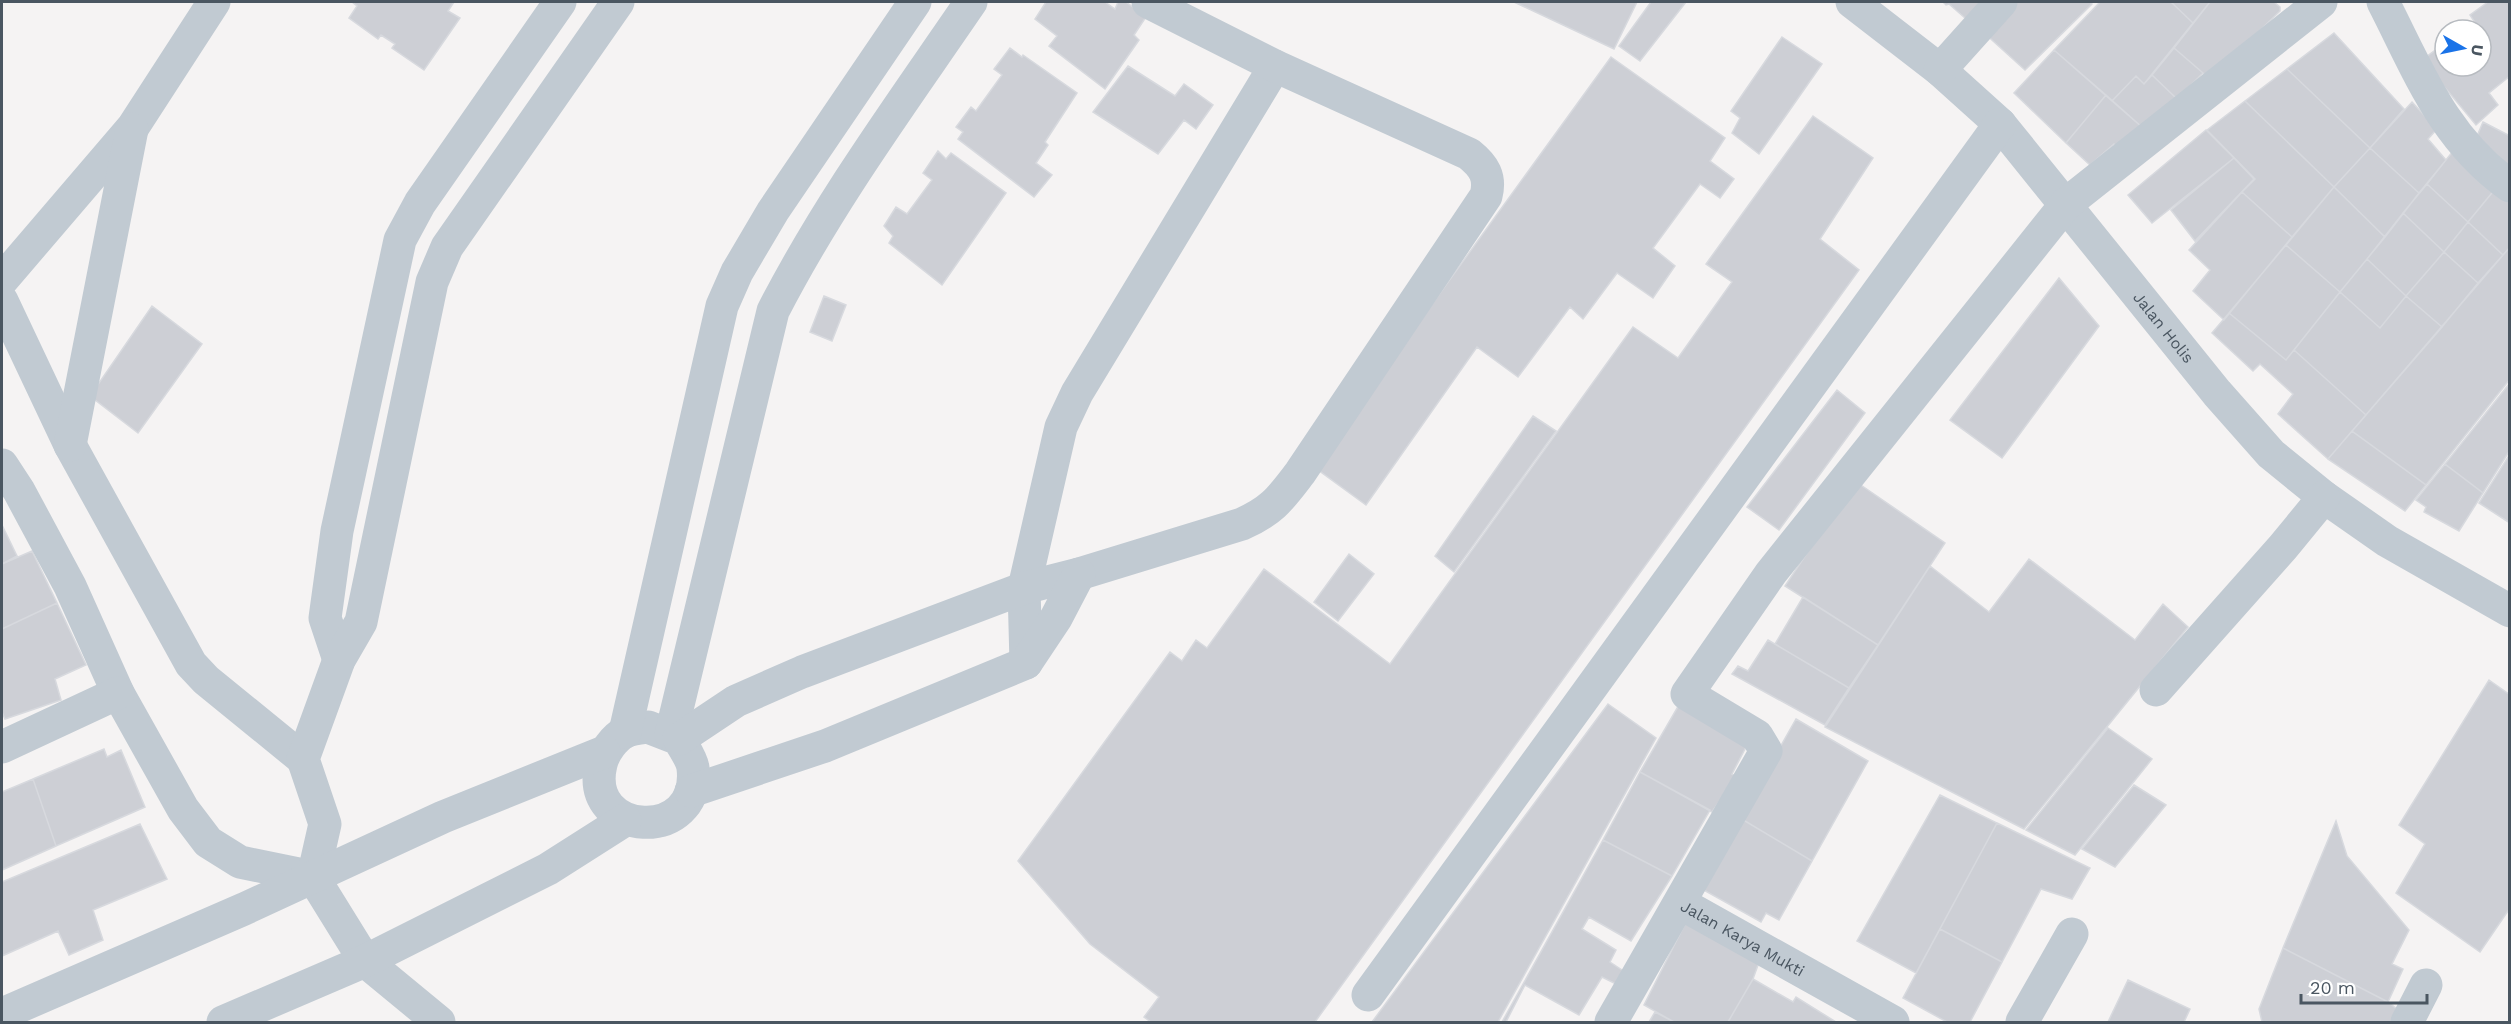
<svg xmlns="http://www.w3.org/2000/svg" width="2511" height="1024" font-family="'Work Sans',sans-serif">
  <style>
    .building { fill: #cdcfd5; stroke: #d7d9de; stroke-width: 1.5 }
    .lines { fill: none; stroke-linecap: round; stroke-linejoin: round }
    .minor { stroke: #c1cad2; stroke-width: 33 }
    .labels { text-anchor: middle; stroke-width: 6; stroke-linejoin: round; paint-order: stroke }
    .street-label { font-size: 16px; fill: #4a5661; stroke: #fff }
  </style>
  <rect width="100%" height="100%" fill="#f5f3f3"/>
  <!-- building -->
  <path class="building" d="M352,2H454L448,11L460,18L424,70L392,48L395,44L381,35L378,39L349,18L357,6Z
    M1046,2H1105L1115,9L1118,2H1126L1146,17L1134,35L1139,40L1105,89L1049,46L1057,36L1035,19Z
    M1514,2H1637L1614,49Z
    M1651,2H1686L1640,61L1619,46Z
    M1943,2H1996L1973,25L1949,4L1946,5Z
    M2010,2H2090L2092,4L2025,70L1982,31Z
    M2100,2H2171L2193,23L2144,84L2136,76L2112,101L2054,50Z
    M2171,2H2210L2193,23Z
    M2210,2H2274L2280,7V11L2210,79L2174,48Z
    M2488,2H2510V76L2489,93L2498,105L2476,125L2422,60L2445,43V66H2481V30H2463L2474,21L2470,15Z
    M2334,33L2404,109L2370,148L2287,69Z
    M1782,37L1822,64L1759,154L1732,133L1740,118L1731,111Z
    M1010,48L1022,57L1023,55L1077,93L1045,142L1048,145L1036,163L1052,175L1034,197L958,139L963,132L956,127L971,107L976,111L1002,75L994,69Z
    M2174,48L2203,73L2177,99L2152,75Z
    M2054,50L2106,95L2066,143L2014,93Z
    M1611,57L1725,138L1710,161L1734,179L1720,198L1700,184L1653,248L1675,266L1653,298L1617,273L1583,319L1570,307L1518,377L1477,347L1366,505L1314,467Z
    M1128,66L1175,96L1184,84L1213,105L1196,129L1184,120L1158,154L1093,112Z
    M2287,69L2370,148L2334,187L2245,101Z
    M2152,75L2177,99L2143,128L2112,101L2136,76L2144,84Z
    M2106,95L2143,128L2120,150L2114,144L2090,165L2066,143Z
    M2245,101L2334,187L2292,237L2242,192L2255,179L2207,130Z
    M2412,102L2437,129L2428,139L2446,160L2419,193L2370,148Z
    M1813,116L1873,158L1820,239L1859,270L1315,1022H1151L1144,1017L1159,997L1090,944L1018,861L1170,652L1182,661L1196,640L1207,648L1264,569L1390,664L1633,327L1678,358L1732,282L1706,264Z
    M2483,122L2510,136V167L2472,148Z
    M2206,130L2234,158L2152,223L2128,195Z
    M2370,148L2419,193L2385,237L2334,187Z
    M938,151L946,159L951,153L1006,193L942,285L889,243L893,236L884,226L896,207L907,214L932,180L923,173Z
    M2453,151L2496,188L2468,222L2427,184Z
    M2234,158L2254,179L2195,241L2171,210Z
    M2427,184L2468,222L2444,252L2403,213Z
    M2334,187L2385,237L2340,292L2286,245Z
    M2496,188L2510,200V247L2503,255L2468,222Z
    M2242,192L2292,237L2224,320L2193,291L2210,270L2189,250Z
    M2403,213L2444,252L2406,296L2367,259Z
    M2468,222L2503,255L2478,283L2444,252Z
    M2286,245L2340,292L2286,360L2229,313Z
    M2510,247V379L2426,485L2352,431Z
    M2444,252L2478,283L2442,327L2406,296Z
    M2367,259L2406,296L2380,328L2340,292Z
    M2059,278L2099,326L2002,458L1950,420Z
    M2340,292L2380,328L2406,296L2442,327L2366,415L2294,350Z
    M824,296L846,305L832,341L810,332Z
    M152,306L202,344L138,433L90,396Z
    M2229,313L2286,360L2294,350L2366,415L2328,459L2278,414L2293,394L2260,364L2253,371L2212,333Z
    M2510,383V450L2483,493L2445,464Z
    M1837,390L1865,413L1779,530L1747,507Z
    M1533,416L1556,431L1454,572L1435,556Z
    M2352,431L2426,485L2405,511L2328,459Z
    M2510,454V523L2479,503Z
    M2445,464L2483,493L2459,531L2424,512L2426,507L2416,500Z
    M1855,481L1945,543L1878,645L1785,586Z
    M2,525L17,556L2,564Z
    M32,551L57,603L2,629V564Z
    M1349,554L1374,574L1338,621L1314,602Z
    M2029,559L2135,640L2163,604L2188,627L2024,829L1825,727L1930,566L1989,612Z
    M1803,597L1878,645L1849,688L1775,644Z
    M57,603L86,665L55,679L61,700L5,719L2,712V629Z
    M1768,640L1849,688L1825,725L1732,674L1738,666L1748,671Z
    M2489,680L2510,695V908L2480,952L2396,893L2425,844L2399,825Z
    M1680,703L1746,747L1732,774L1737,776L1712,812L1640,772Z
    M1608,704L1656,738L1498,1022H1372Z
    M1796,719L1868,761L1812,861L1740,818Z
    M2108,728L2152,759L2075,855L2026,830Z
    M104,749L107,757L121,750L145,807L56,846L33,779Z
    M1640,772L1710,810L1672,876L1603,840Z
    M33,779L56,846L2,870V792Z
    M2134,785L2166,805L2115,867L2082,849Z
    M1940,795L1997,823L1916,973L1857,941Z
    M1740,818L1812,861L1779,920L1766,913L1761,922L1700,888Z
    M2336,821L2347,856L2409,930L2392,964L2403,969L2388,1002L2283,948Z
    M1997,823L2090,868L2072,899L2041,889L2002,962L1940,929Z
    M140,824L167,879L93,910L103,940L69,955L58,931L2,956V882Z
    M1603,840L1672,876L1631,941L1589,917L1582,929L1616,950L1610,962L1628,974L1622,987L1602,977L1579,1015L1525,985L1506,1022H1502Z
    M1690,914L1762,954L1753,979L1728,1022H1674L1644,1005Z
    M1940,929L2002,962L1970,1022H1947L1903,998Z
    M2283,948L2388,1002L2398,1010L2391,1022H2262L2259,1009Z
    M1753,979L1793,1002L1796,997L1836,1022H1728Z
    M2128,980L2190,1009L2184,1022H2108Z
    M1655,1012L1674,1022H1649Z"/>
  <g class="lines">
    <!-- minor -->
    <g class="minor">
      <path id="s1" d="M1852,2L1940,70L2000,124L2217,393L2271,454L2324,497L2387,541L2510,611"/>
      <path d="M2383,2C2419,72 2443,138 2510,186"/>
      <path d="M1940,70L2001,2"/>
      <path d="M2,280L133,127L214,2"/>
      <path d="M2,301L70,445L191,664L206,680L303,759"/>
      <path d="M70,445L132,129"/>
      <path d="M2,465L19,491L70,586L118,693L183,809L208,842L240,862L313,877"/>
      <path d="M339,660L325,618L337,531L400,240L420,203L560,2"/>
      <path d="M1026,663L1024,588L1061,427L1077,393L1275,66"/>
      <path d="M2156,690L2283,547L2324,497"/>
      <path d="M648,727L679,739C683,747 692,759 693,768C702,844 583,838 601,764C604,752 614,738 625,732C631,729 641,728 648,727Z"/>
      <path d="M625,732L722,306L737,272L773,211L915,2"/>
      <path d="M671,734L773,311C829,202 902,103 971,2"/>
      <path d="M679,739L736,701L802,672L1024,588L1079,574L1242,524C1273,510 1280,499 1300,473L1486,196C1491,177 1484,166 1469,154L1275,66L1148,2"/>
      <path d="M2,747L118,693"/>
      <path d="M691,791L825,746L1026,663L1056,618L1079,574"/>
      <path d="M313,877L325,824L303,759L339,660L361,622L432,282L447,247L618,2"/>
      <path d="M313,877L365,961L439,1022"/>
      <path id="s2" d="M1680,903L1893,1022"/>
      <path d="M1368,995L2000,124"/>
      <path d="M2,1014L244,909L443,817L604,752"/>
      <path d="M223,1022L365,961L548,869L625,820"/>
      <path d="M1611,1022L1766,751L1757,736L1687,694L1771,573L2066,204L2321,2"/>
      <path d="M2022,1022L2072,934"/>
      <path d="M2407,1022L2426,985"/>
    </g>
  </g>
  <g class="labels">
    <!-- street labels -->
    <g class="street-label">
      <text dy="6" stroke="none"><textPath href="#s1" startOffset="453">Jalan Holis</textPath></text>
      <text dy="6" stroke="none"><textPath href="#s2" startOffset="72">Jalan Karya Mukti</textPath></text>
    </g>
  </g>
  <!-- border -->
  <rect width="2511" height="1024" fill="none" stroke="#4a5661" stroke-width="6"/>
  <!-- north arrow -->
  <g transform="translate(2463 48) rotate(99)"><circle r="28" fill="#ffffff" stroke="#b7bbc0" stroke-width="1.5"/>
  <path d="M0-4.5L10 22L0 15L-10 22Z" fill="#1a73e8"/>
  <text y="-9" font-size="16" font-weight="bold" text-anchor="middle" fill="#4a5661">U</text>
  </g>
  <!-- scale -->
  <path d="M2301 994v9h126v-9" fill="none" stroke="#4a5661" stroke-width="3"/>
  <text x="2310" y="994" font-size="18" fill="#4a5661" stroke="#ffffff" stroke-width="4.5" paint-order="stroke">20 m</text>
</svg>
